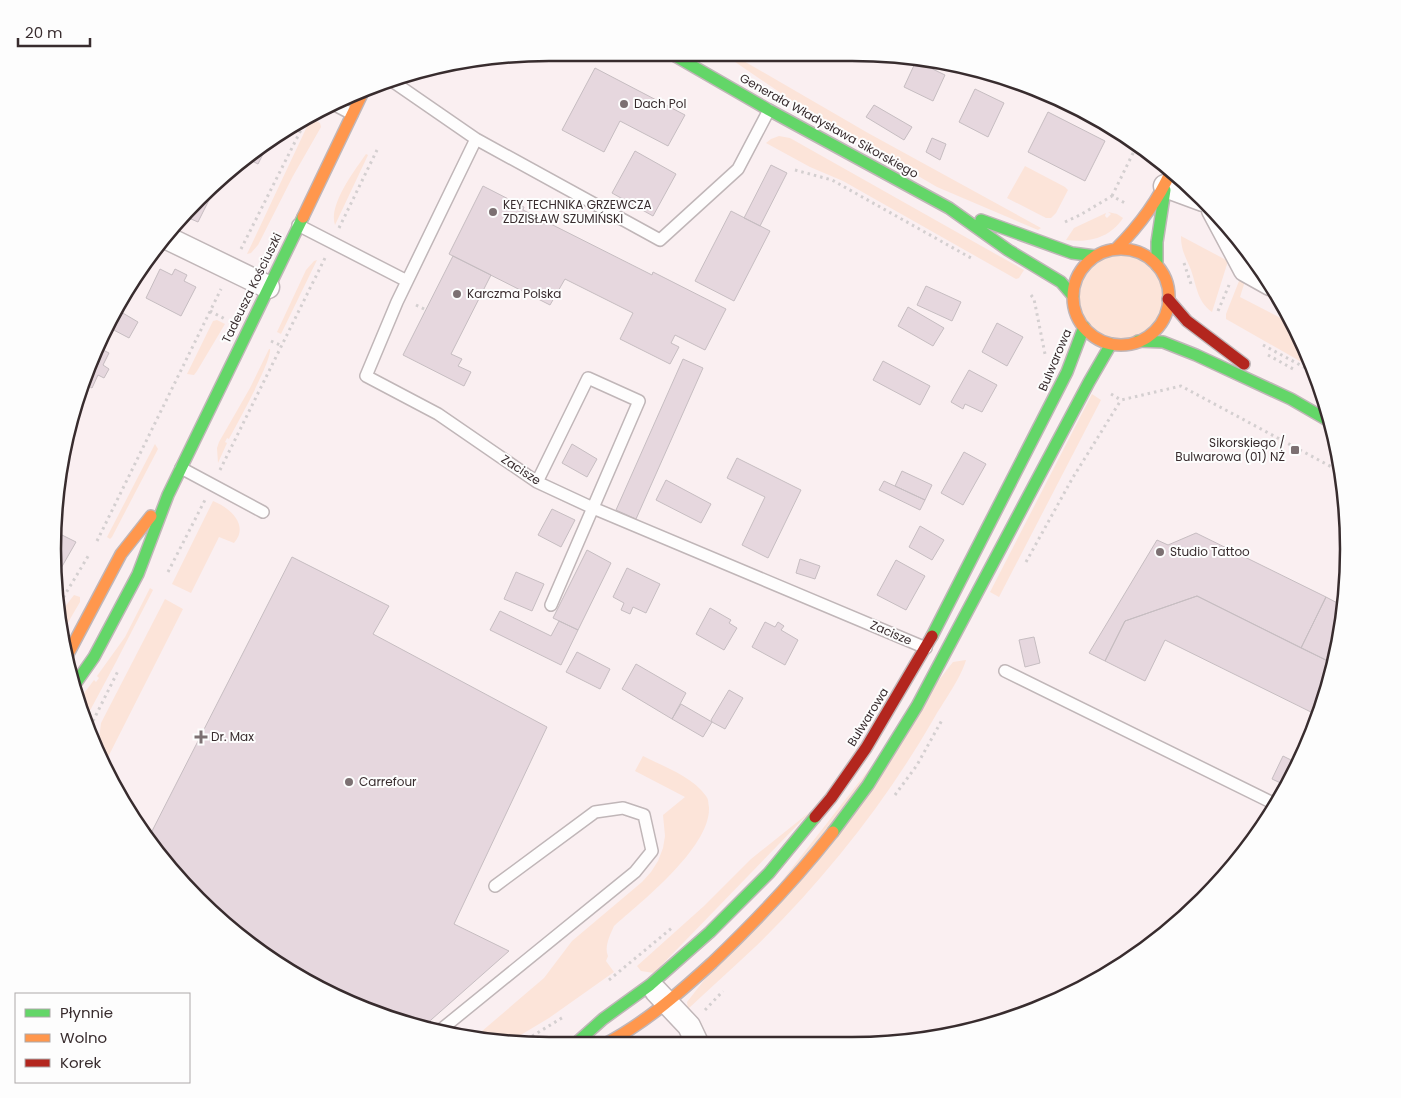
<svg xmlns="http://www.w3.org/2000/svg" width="1401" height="1098" font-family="Poppins,sans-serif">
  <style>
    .green { fill: #fce4d9 }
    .building { fill: #e6d7de; stroke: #c6bdc1 }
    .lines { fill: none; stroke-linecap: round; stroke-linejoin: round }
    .lane-casing { stroke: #c0b6b8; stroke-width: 14 }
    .street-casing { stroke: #c0b6b8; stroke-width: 25 }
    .fast-casing { stroke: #c0b6b8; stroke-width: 14 }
    .slow-casing { stroke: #c0b6b8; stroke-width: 14 }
    .jam-casing { stroke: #c0b6b8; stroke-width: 14 }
    .path { stroke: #d4cfd0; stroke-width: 3; stroke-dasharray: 2.5 4; stroke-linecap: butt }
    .lane { stroke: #fefdfd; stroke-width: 11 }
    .street { stroke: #fefdfd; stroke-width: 22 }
    .fast { stroke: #63d668; stroke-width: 11 }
    .slow { stroke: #ff974d; stroke-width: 11 }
    .jam { stroke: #b3261e; stroke-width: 11 }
    .poi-dot { fill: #7c7072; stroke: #fdfdfd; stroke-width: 2 }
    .labels { text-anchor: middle; stroke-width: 4; stroke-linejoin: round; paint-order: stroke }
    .poi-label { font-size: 12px; fill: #382c2e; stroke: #fdfdfd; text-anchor: start }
    .street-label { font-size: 12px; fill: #382c2e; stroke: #fdfdfd }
    .rim { fill: none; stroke: #382c2e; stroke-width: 2.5 }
  </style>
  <rect width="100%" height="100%" fill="#faeff1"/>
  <!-- green -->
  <path class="green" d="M722,53H730L868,133L1041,228L1038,230L937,187L807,111Z
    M311,118L320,123L321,127L293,176L258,245L251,253L247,254Z
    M779,136L790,138L1024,270L1019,278L1016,279L843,181L810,167L766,143L771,139Z
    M366,154L368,155L335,225C328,205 355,170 366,154Z
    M1025,166L1065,187L1068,190L1056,213L1051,218H1046L1007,198Z
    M1108,212L1117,214L1123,218C1110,238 1089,243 1066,240L1074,228L1106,213L1105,216L1107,218L1111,214Z
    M1181,236L1228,261L1212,312C1197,301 1197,287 1191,270C1186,257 1181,251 1181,236Z
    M1074 297a47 47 0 1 1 94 0a47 47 0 1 1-94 0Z
    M317,260L281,334L277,332L306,270L314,261Z
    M1241,276L1246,278L1240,297L1292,324L1312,368L1226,319V314Z
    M217,320L225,324L197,371L194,375L187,374L213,321Z
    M269,349H270C272,361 237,424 229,439L227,438L225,442L227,443L218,463L217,448L219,442L250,388Z
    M1092,394L1101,400L999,597L990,592Z
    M155,444L158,449L112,537L110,539L107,537Z
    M213,501C229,507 250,525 234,543L219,537L191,593L172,584Z
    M150,588L153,590L116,662L86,718L79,700L94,680L96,682L99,678L97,676L125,637Z
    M74,595L80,597V602L63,631L61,612Z
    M165,599L183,609L105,763L98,747L101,723Z
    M966,660C961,678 942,704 933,720C885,803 824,880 755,947C733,968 710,988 688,1009L687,1002L953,662Z
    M643,756C664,767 692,776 706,796C709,800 708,803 709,807C711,847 641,902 614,926C610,935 604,947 608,956L606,961L614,972L549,1018L509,1042L474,1038L544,978L572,941L642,882L651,872L658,861L663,848L665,836L663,815L685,797L635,771Z
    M811,811L654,973L641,971L637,966L704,906L751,859Z"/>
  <!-- building -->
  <path class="building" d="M916,61L945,75L933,101L904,87Z
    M595,68L685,115L668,146L620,121L604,152L562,130Z
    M975,89L1004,103L988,137L959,122Z
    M874,105L912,127L904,140L866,117Z
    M1048,112L1105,141L1085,181L1028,152Z
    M932,138L946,144L940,160L926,152Z
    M268,144L258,164L248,159Z
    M635,151L676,174L653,216L612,193Z
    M771,165L787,173L760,226L744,218Z
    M483,186L524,207L523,210L652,275L653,272L726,309L705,350L675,335L671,343L679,347L670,364L620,339L633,313L565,279L550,305L449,254Z
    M209,190L213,192L198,222L184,216L198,198Z
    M731,211L770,231L734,301L695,281Z
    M453,256L491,275L451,354L462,359L458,366L471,372L464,386L403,355Z
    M160,269L172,275L175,269L187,275L184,281L196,287L181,316L146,298Z
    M926,286L961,302L952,321L917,305Z
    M908,307L944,328L933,346L898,326Z
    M116,309L138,322L129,338L108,327Z
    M997,323L1023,337L1007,366L982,352Z
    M99,348L109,353L103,365L109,369L104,378L98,375L92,388L85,384Z
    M683,359L703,368L636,519L616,510Z
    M883,361L930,386L920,405L873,380Z
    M969,370L997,385L982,412L965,404L963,409L951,402Z
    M572,444L597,459L587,477L562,463Z
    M964,452L986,464L963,505L941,493Z
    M737,458L801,490L768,558L742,545L765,497L727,478Z
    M902,471L932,485L925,500L895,486Z
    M666,480L711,504L701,523L656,500Z
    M884,481L925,500L920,510L879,490Z
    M552,509L575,520L561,547L538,535Z
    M920,526L944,540L932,560L909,547Z
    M56,532L76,542L60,570L55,567L53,549Z
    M1196,533L1326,597L1301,648L1197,596L1125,621L1105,661L1089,653L1157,540L1168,545Z
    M587,550L611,563L578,630L553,618Z
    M292,557L389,606L373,634L547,727L454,924L509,951L423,1027L359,1008L273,962L198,900L149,837Z
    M800,559L820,566L815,579L796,573Z
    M896,560L925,576L906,610L877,595Z
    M627,568L660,584L646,613L633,607L630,614L621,610L624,603L613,597Z
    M516,572L544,584L532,611L504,599Z
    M1197,596L1334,664L1332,677L1317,715L1165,640L1145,681L1105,661L1125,621Z
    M1326,597L1343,606L1334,664L1301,648Z
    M710,608L731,620L729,623L737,628L724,650L696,634Z
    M500,611L551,636L559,621L578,630L561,665L490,630Z
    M765,622L775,627L778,622L784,626L781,630L798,640L785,665L752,647Z
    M1034,637L1040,663L1025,667L1019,640Z
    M577,652L610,669L600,689L566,672Z
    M636,664L686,693L672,719L622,689Z
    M729,690L743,698L725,729L712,722L711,720Z
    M681,704L712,722L703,737L672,719Z
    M1283,756L1299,764L1287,786L1272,779Z"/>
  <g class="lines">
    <defs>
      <path id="lane" d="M392,81L476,139L660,240L738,169L769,110
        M335,105L352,114
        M476,139L397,302L366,376L438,414L537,482L593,508L926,648
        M298,225L407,281
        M181,468L263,512
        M537,482L588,378L639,401L551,605
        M1005,671L1275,804
        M438,1032L635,872L652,851L644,815L623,808L595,812L495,886"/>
      <path id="street" d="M1165,186L1203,200
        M1213,210L1245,270L1270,284
        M167,238L268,287
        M656,991L689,1026L698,1045"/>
      <path id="fast" d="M670,53L769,110L949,208L1008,250L1061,282L1073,296
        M981,220L1072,253L1095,256
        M1157,265V242L1165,190
        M1138,341L1163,342L1196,355L1291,399L1329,421
        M932,636L1067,372L1084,327
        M73,687L94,657L138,574L168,495L303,217
        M833,832L868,785L917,706L1089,382L1111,344
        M574,1045L603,1019L650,985L710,932L769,873L815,817"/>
      <path id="slow" d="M303,217L362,94
        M1116,249C1139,226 1158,201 1171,171
        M1073 297a48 48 0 1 1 96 0a48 48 0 1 1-96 0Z
        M67,656L121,554L151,516
        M603,1045C644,1024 678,994 712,963C755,922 796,879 833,832"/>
      <path id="jam" d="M1168,299L1187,321L1244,364
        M815,817L831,798L866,748L932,636"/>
    </defs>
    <!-- lane casing -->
    <use href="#lane" class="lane-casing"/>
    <!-- street casing -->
    <use href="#street" class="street-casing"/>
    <!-- fast casing -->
    <use href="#fast" class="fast-casing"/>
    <!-- slow casing -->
    <use href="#slow" class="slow-casing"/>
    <!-- jam casing -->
    <use href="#jam" class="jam-casing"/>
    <!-- path -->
    <path class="path" d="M795,170L832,180L971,258
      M1112,196L1137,145
      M1065,222L1080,215L1112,196L1125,203
      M339,228L377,150
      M241,249L308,116
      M1184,263L1191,284
      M1031,295L1034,299L1045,354
      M416,305L426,310
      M210,311L225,319
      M1218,311L1229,285
      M271,341L282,346
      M1263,345L1315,373
      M1268,355L1295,370
      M1111,394L1121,400L1181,386L1341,472
      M220,470L325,258
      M97,541L221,289
      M1026,562L1072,479L1121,400
      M168,572L205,500
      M60,603L90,553
      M90,727L119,669
      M895,795L917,765L942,720
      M609,980L673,927
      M705,1010L723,991
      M521,1043L565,1016
      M659,1045L669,1039"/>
    <!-- lane -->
    <use href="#lane" class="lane"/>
    <!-- street -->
    <use href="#street" class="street"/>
    <!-- fast -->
    <use href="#fast" class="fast"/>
    <!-- slow -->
    <use href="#slow" class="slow"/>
    <!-- jam -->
    <use href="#jam" class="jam"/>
  </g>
  <!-- markers -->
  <g class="poi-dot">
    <circle cx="624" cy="104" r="5"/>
    <circle cx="493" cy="212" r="5"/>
    <circle cx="457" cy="294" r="5"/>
    <rect x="1290" y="445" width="10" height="10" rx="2.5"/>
    <circle cx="1160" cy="552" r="5"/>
    <path d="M198.5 729.5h5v5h5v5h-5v5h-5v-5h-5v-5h5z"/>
    <circle cx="349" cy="782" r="5"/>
  </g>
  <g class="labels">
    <!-- poi labels -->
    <g class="poi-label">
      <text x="634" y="108">Dach Pol</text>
      <text x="503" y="209">KEY TECHNIKA GRZEWCZA<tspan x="503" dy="14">ZDZISŁAW SZUMIŃSKI</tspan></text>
      <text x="467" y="298">Karczma Polska</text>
      <text x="1285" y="447" text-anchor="end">Sikorskiego /<tspan x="1285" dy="14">Bulwarowa (01) NŻ</tspan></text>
      <text x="1170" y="556">Studio Tattoo</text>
      <text x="211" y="741">Dr. Max</text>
      <text x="359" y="786">Carrefour</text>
    </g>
    <!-- street labels -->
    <g class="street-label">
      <text transform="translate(829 126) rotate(29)" y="4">Generała Władysława Sikorskiego</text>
      <text transform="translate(252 288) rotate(-64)" y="4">Tadeusza Kościuszki</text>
      <text transform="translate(1055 360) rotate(-67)" y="4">Bulwarowa</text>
      <text transform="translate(521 470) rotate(33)" y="4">Zacisze</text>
      <text transform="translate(891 633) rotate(23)" y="4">Zacisze</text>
      <text transform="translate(868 717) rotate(-58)" y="4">Bulwarowa</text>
    </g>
  </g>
  <!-- crop -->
  <path d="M0 0H1401V1098H0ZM549 61H852A488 488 0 0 1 1340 549V549A488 488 0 0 1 852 1037H549A488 488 0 0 1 61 549V549A488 488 0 0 1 549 61Z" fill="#fdfdfd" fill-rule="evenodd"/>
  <path class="rim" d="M549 61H852A488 488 0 0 1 1340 549V549A488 488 0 0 1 852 1037H549A488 488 0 0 1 61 549V549A488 488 0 0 1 549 61Z"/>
  <!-- legend -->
  <rect x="15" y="993" width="175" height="90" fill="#fdfdfd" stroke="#aea9aa"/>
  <rect x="25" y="1009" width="25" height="8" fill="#63d668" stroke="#aea9aa"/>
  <text x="60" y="1018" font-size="15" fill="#382c2e">Płynnie</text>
  <rect x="25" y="1034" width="25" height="8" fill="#ff974d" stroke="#aea9aa"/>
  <text x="60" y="1043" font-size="15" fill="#382c2e">Wolno</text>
  <rect x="25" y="1059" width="25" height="8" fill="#b3261e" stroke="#aea9aa"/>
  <text x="60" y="1068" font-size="15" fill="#382c2e">Korek</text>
  <!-- scale -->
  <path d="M18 38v8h72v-8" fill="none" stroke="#382c2e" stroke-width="2.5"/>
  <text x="25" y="38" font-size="15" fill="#382c2e" stroke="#fdfdfd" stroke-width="4" paint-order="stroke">20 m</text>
</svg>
